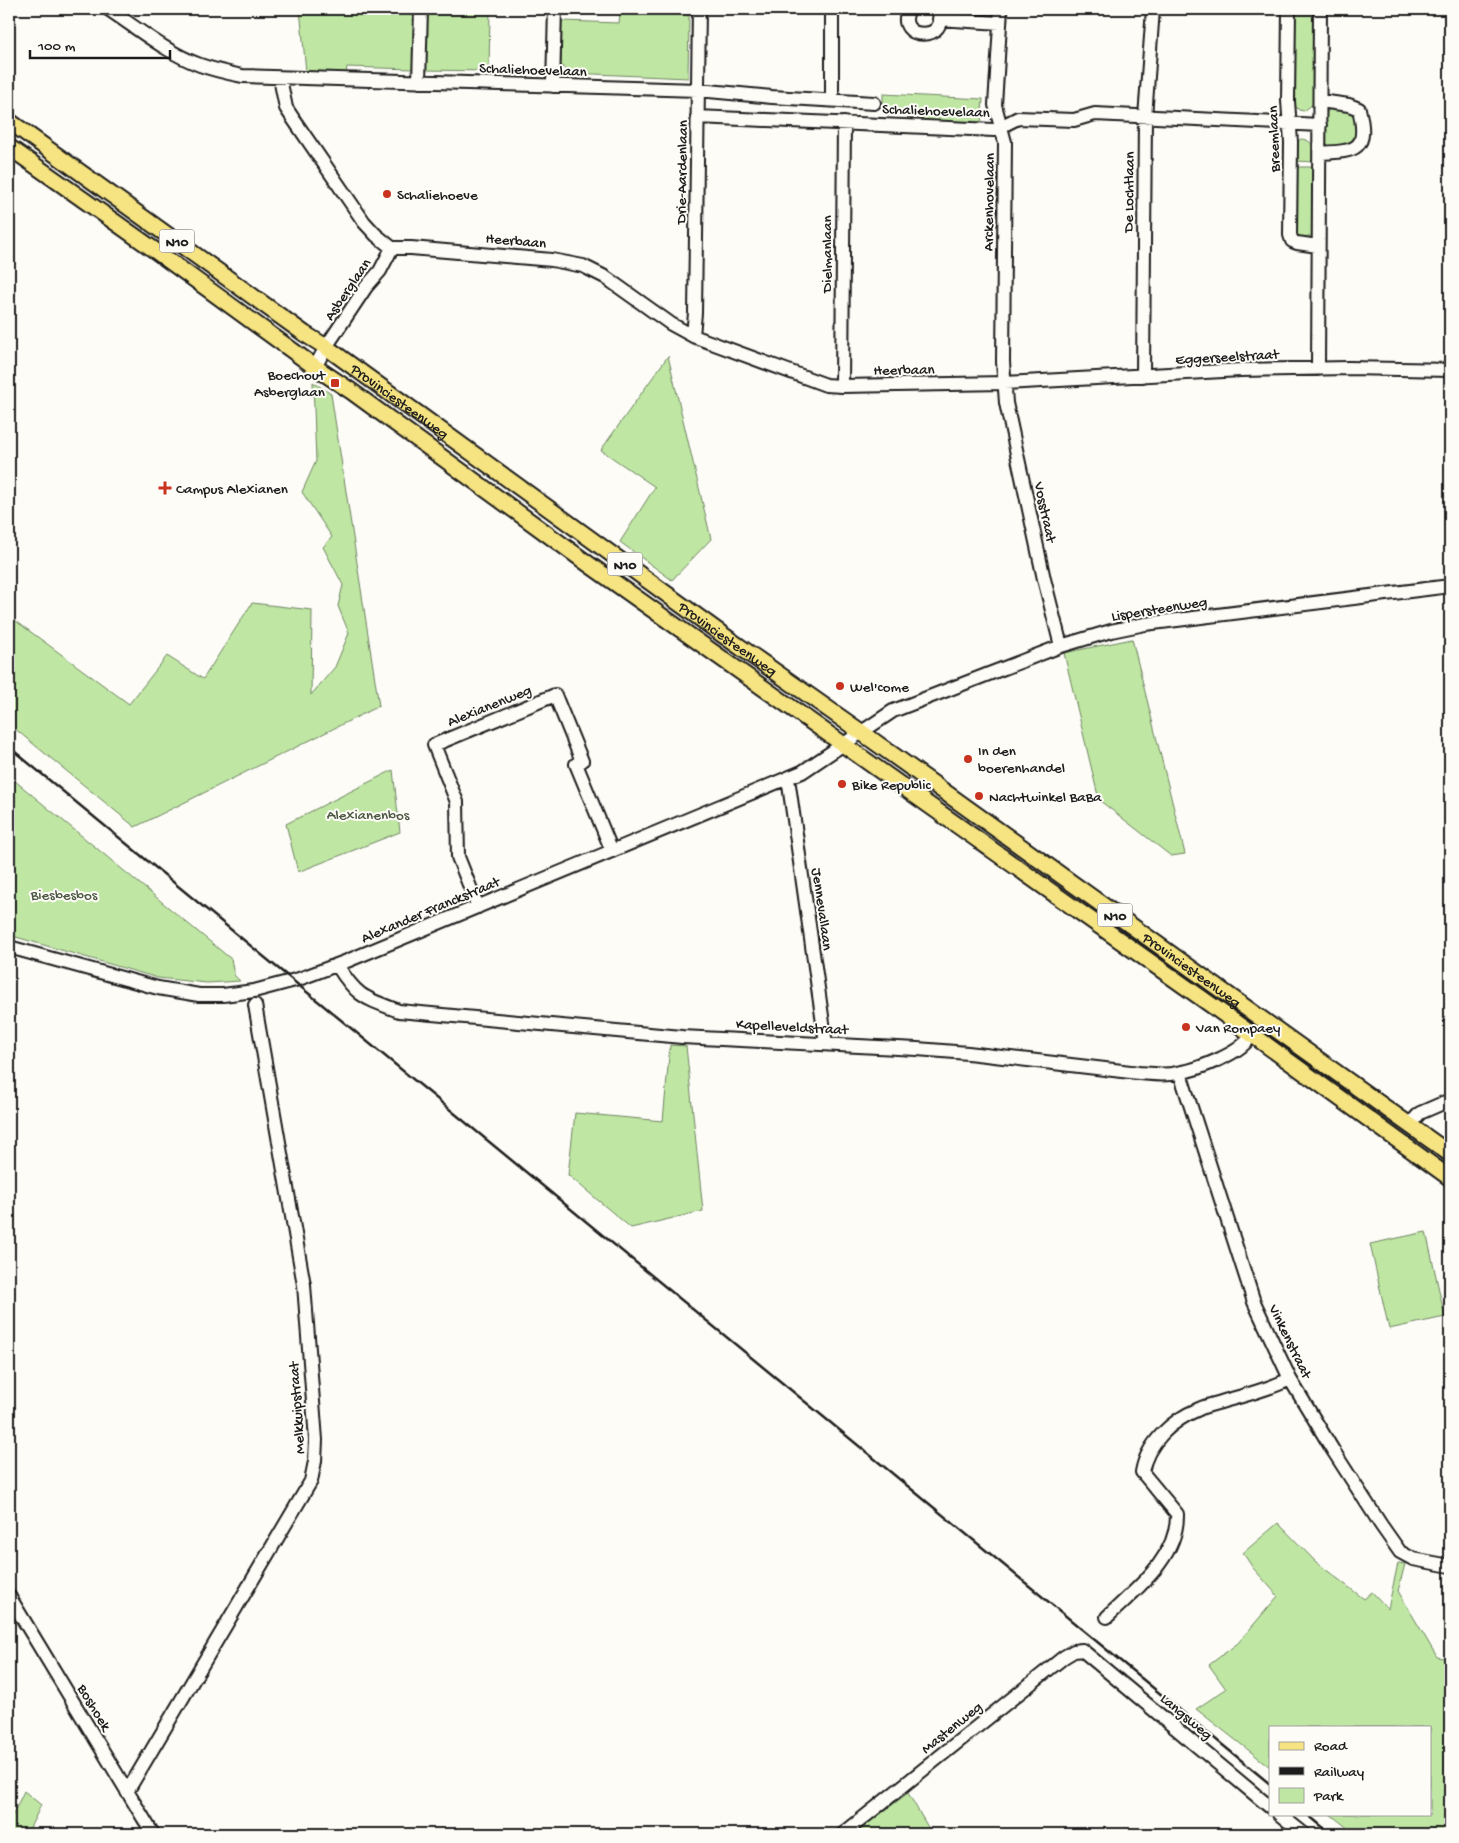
<svg xmlns="http://www.w3.org/2000/svg" width="1459" height="1843" font-family="'Gochi Hand',sans-serif">
  <style>
    .green { fill: #bfe7a3; stroke: #6e8260 }
    .lines { fill: none; stroke-linecap: round; stroke-linejoin: round }
    .minor-casing { stroke: #1c1c1c; stroke-width: 16 }
    .major-casing { stroke: #1c1c1c; stroke-width: 19 }
    .minor { stroke: #fdfcf7; stroke-width: 12 }
    .major { stroke: #f6e381; stroke-width: 15 }
    .rail { stroke: #1c1c1c; stroke-width: 2.5 }
    .poi-dot { fill: #c8321e; stroke: #fdfcf7; stroke-width: 2 }
    .labels { text-anchor: middle; stroke-width: 4; stroke-linejoin: round; paint-order: stroke }
    .shield { fill: #fdfcf7; stroke: #605f5e; stroke-width: 1 }
    .shield-label { font-size: 14px; font-weight: bold; fill: #1c1c1c }
    .street-label { font-size: 15px; fill: #1c1c1c; stroke: #fdfcf7 }
    .poi-label { font-size: 15px; fill: #1c1c1c; stroke: #fdfcf7; text-anchor: start }
    .park-label { font-size: 15px; fill: #4d5944; stroke: #fdfcf7 }
  </style>
  <rect width="100%" height="100%" fill="#fdfcf7"/>
  <filter id="ink" filterUnits="userSpaceOnUse"><feTurbulence type="fractalNoise" baseFrequency=".02" numOctaves="2"/><feDisplacementMap in="SourceGraphic" scale="10" xChannelSelector="R" yChannelSelector="G"/><feConvolveMatrix kernelMatrix="1 2 1 2 8 2 1 2 1" color-interpolation-filters="sRGB"/></filter>
  <g filter="url(#ink)">
    <!-- green -->
    <path class="green" d="M300,9H417L414,69L347,67L346,73L306,72Z
      M425,9H490L489,71L424,70Z
      M1296,9H1313L1314,12L1313,104L1304,111L1299,110L1293,104L1294,12Z
      M620,13L689,15L688,78L571,73L561,66L562,21L619,23Z
      M883,94L983,99L981,125L919,122V112L901,111L883,108Z
      M1332,107L1350,111L1356,118L1355,141L1349,147H1329L1324,139L1325,114Z
      M1301,139C1315,140 1314,151 1314,162L1296,161L1297,142Z
      M1296,167H1314V236L1310,239L1300,238L1297,234Z
      M668,356L711,539L672,580L620,542L655,487L601,450Z
      M313,382L331,394L379,706L135,827L9,724V616L129,704L167,656L203,679L252,603L312,610L311,695L335,667L349,633L338,606L343,585L323,547L332,537L302,492L316,461Z
      M1132,639L1185,854L1171,856L1099,800L1064,653Z
      M393,770L400,832L298,872L286,824Z
      M9,776L231,959L234,975L240,981L207,983L158,978L9,935Z
      M670,1045L686,1046L703,1211L631,1228L568,1175L575,1113L663,1121Z
      M1426,1232L1445,1317L1389,1329L1370,1244Z
      M1278,1523L1316,1562L1364,1599L1372,1592L1388,1609L1398,1563L1405,1564L1398,1591L1437,1657L1450,1659V1834H1355L1330,1814H1430V1727H1270V1767L1196,1709L1226,1689L1209,1665L1238,1643L1278,1596L1253,1568L1243,1553Z
      M24,1791L41,1805L27,1834H9V1823Z
      M908,1793L932,1834H854Z"/>
    <g class="lines">
      <defs>
        <path id="minor" d="M108,9C137,28 167,53 200,65C214,70 228,73 242,76L698,90L772,97L874,103
          M909,9C892,42 954,42 937,9
          M1001,9L995,105L1005,142L1003,362L1006,403L1044,579L1061,646
          M1289,9L1288,101L1291,142L1290,235L1292,241L1297,243L1318,246
          M939,19L1000,23
          M280,78L286,108L294,120L364,222L376,235L392,248H411L552,260L583,266L605,277L671,324L693,336L826,385L842,386L1004,383L1241,370L1349,368L1450,370
          M419,82L421,9
          M553,86L555,9
          M832,100V9
          M697,117L994,130L1018,118L1074,120L1095,114L1320,125
          M1320,153C1356,151 1369,151 1359,109L1349,105L1320,101
          M693,336L695,313L699,9
          M315,367L326,347L366,287L380,271L392,248
          M1318,369L1320,9
          M1143,376L1145,117L1153,9
          M842,386L844,123
          M788,778L826,1044
          M478,907L458,857L457,802L434,745L555,695L582,761L576,764L612,851
          M9,947L158,988L199,995H223L254,991L299,979L347,961L802,772L893,711L1061,646L1111,631L1145,624L1450,586
          M337,965C357,997 364,998 399,1011L682,1037L917,1049L968,1053L1139,1073C1152,1074 1164,1076 1177,1073C1197,1070 1243,1053 1251,1035
          M1180,1073L1254,1302L1290,1379L1334,1452L1381,1525L1400,1552L1413,1559L1450,1566
          M1409,1125L1420,1113L1450,1100
          M9,1596L153,1834
          M1107,1617C1136,1589 1178,1558 1177,1514L1142,1472C1147,1443 1172,1420 1199,1409C1207,1405 1216,1404 1224,1401C1247,1395 1269,1389 1290,1379
          M127,1792L311,1481L315,1461L316,1440L304,1285L255,1005
          M1279,1814L1304,1834
          M843,1834L1064,1657L1074,1651L1082,1650L1270,1807"/>
        <g id="major">
          <path id="s1" d="M9,121L305,334L326,347L723,635L861,732L1450,1154"/>
          <path d="M9,147L153,249L315,367L351,391L587,563L1214,1007L1450,1178"/>
        </g>
      </defs>
      <!-- minor casing -->
      <use href="#minor" class="minor-casing"/>
      <!-- major casing -->
      <use href="#major" class="major-casing"/>
      <!-- minor -->
      <use href="#minor" class="minor"/>
      <!-- major -->
      <use href="#major" class="major"/>
      <!-- rail -->
      <path class="rail" d="M9,747L1270,1784
        M1307,1814L1331,1834"/>
    </g>
  </g>
  <!-- markers -->
  <g class="poi-dot">
    <circle cx="387" cy="194" r="5"/>
    <rect x="330" y="378" width="10" height="10" rx="2.5"/>
    <path d="M162.5 480.5h5v5h5v5h-5v5h-5v-5h-5v-5h5z"/>
    <circle cx="840" cy="686" r="5"/>
    <circle cx="968" cy="759" r="5"/>
    <circle cx="842" cy="784" r="5"/>
    <circle cx="979" cy="796" r="5"/>
    <circle cx="1186" cy="1027" r="5"/>
  </g>
  <g class="labels">
    <!-- shield labels -->
    <g class="shield">
      <rect x="159.5" y="229.5" width="35" height="23" rx="4"/>
      <rect x="607.5" y="552.5" width="35" height="23" rx="4"/>
      <rect x="1097.5" y="903.5" width="35" height="23" rx="4"/>
    </g>
    <g class="shield-label">
      <text x="177" y="246">N10</text>
      <text x="625" y="569">N10</text>
      <text x="1115" y="920">N10</text>
    </g>
    <!-- street labels -->
    <g class="street-label">
      <text transform="translate(533 69) rotate(2)" y="5">Schaliehoevelaan</text>
      <text transform="translate(936 110) rotate(2)" y="5">Schaliehoevelaan</text>
      <text transform="translate(1273 139) rotate(-92)" y="5">Breemlaan</text>
      <text transform="translate(681 172) rotate(-89)" y="5">Drie-Aardenlaan</text>
      <text transform="translate(1128 192) rotate(-89)" y="5">De Lochtlaan</text>
      <text transform="translate(988 202) rotate(-89)" y="5">Arckenhovelaan</text>
      <text transform="translate(516 240) rotate(5)" y="5">Heerbaan</text>
      <text transform="translate(826 254) rotate(-90)" y="5">Dielmanlaan</text>
      <text transform="translate(347 289) rotate(-56)" y="5">Asberglaan</text>
      <text transform="translate(1227 356) rotate(-3)" y="5">Eggerseelstraat</text>
      <text transform="translate(904 369) rotate(-1)" y="5">Heerbaan</text>
      <text dy="5" stroke="none"><textPath href="#s1" startOffset="481">Provinciesteenweg</textPath></text>
      <text transform="translate(1046 512) rotate(78)" y="5">Vosstraat</text>
      <text transform="translate(1159 608) rotate(-9)" y="5">Lispersteenweg</text>
      <text dy="5" stroke="none"><textPath href="#s1" startOffset="886">Provinciesteenweg</textPath></text>
      <text transform="translate(489 705) rotate(-22)" y="5">Alexianenweg</text>
      <text transform="translate(430 909) rotate(-23)" y="5">Alexander Franckstraat</text>
      <text transform="translate(823 909) rotate(82)" y="5">Jennevallaan</text>
      <text dy="5" stroke="none"><textPath href="#s1" startOffset="1456">Provinciesteenweg</textPath></text>
      <text transform="translate(792 1026) rotate(3)" y="5">Kapelleveldstraat</text>
      <text transform="translate(1291 1341) rotate(64)" y="5">Vinkenstraat</text>
      <text transform="translate(296 1408) rotate(-94)" y="5">Melkkuipstraat</text>
      <text transform="translate(95 1707) rotate(59)" y="5">Boshoek</text>
      <text transform="translate(1187 1716) rotate(40)" y="5">Langsweg</text>
      <text transform="translate(951 1727) rotate(-39)" y="5">Mastenweg</text>
    </g>
    <!-- poi labels -->
    <g class="poi-label">
      <text x="397" y="199">Schaliehoeve</text>
      <text x="325" y="379" text-anchor="end">Boechout<tspan x="325" dy="17">Asberglaan</tspan></text>
      <text x="176" y="493">Campus Alexianen</text>
      <text x="850" y="691">Wel'come</text>
      <text x="978" y="755">In den<tspan x="978" dy="17">boerenhandel</tspan></text>
      <text x="852" y="789">Bike Republic</text>
      <text x="989" y="801">Nachtwinkel BaBa</text>
      <text x="1196" y="1032">Van Rompaey</text>
    </g>
    <!-- park labels -->
    <g class="park-label">
      <text x="368" y="819">Alexianenbos</text>
      <text x="64" y="899">Biesbesbos</text>
    </g>
  </g>
  <!-- margin -->
  <rect width="1459" height="1843" fill="none" stroke="#fdfcf7" stroke-width="30"/>
  <rect x="15" y="15" width="1429" height="1813" fill="none" stroke="#1c1c1c" stroke-width="2" filter="url(#ink)"/>
  <!-- legend -->
  <rect x="1269" y="1726" width="162" height="90" fill="#fdfcf7" stroke="#a3a29f"/>
  <rect x="1279" y="1742" width="25" height="8" fill="#f6e381" stroke="#a3a29f"/>
  <text x="1314" y="1750" font-size="15" fill="#1c1c1c">Road</text>
  <rect x="1279" y="1767" width="25" height="8" fill="#1c1c1c" stroke="#a3a29f"/>
  <text x="1314" y="1776" font-size="15" fill="#1c1c1c">Railway</text>
  <rect x="1279" y="1788" width="25" height="15" fill="#bfe7a3" stroke="#a3a29f"/>
  <text x="1314" y="1800" font-size="15" fill="#1c1c1c">Park</text>
  <!-- scale -->
  <path d="M30 50v8h140v-8" fill="none" stroke="#1c1c1c" stroke-width="2.5"/>
  <text x="38" y="50" font-size="15" fill="#1c1c1c" stroke="#fdfcf7" stroke-width="4" paint-order="stroke">100 m</text>
</svg>
